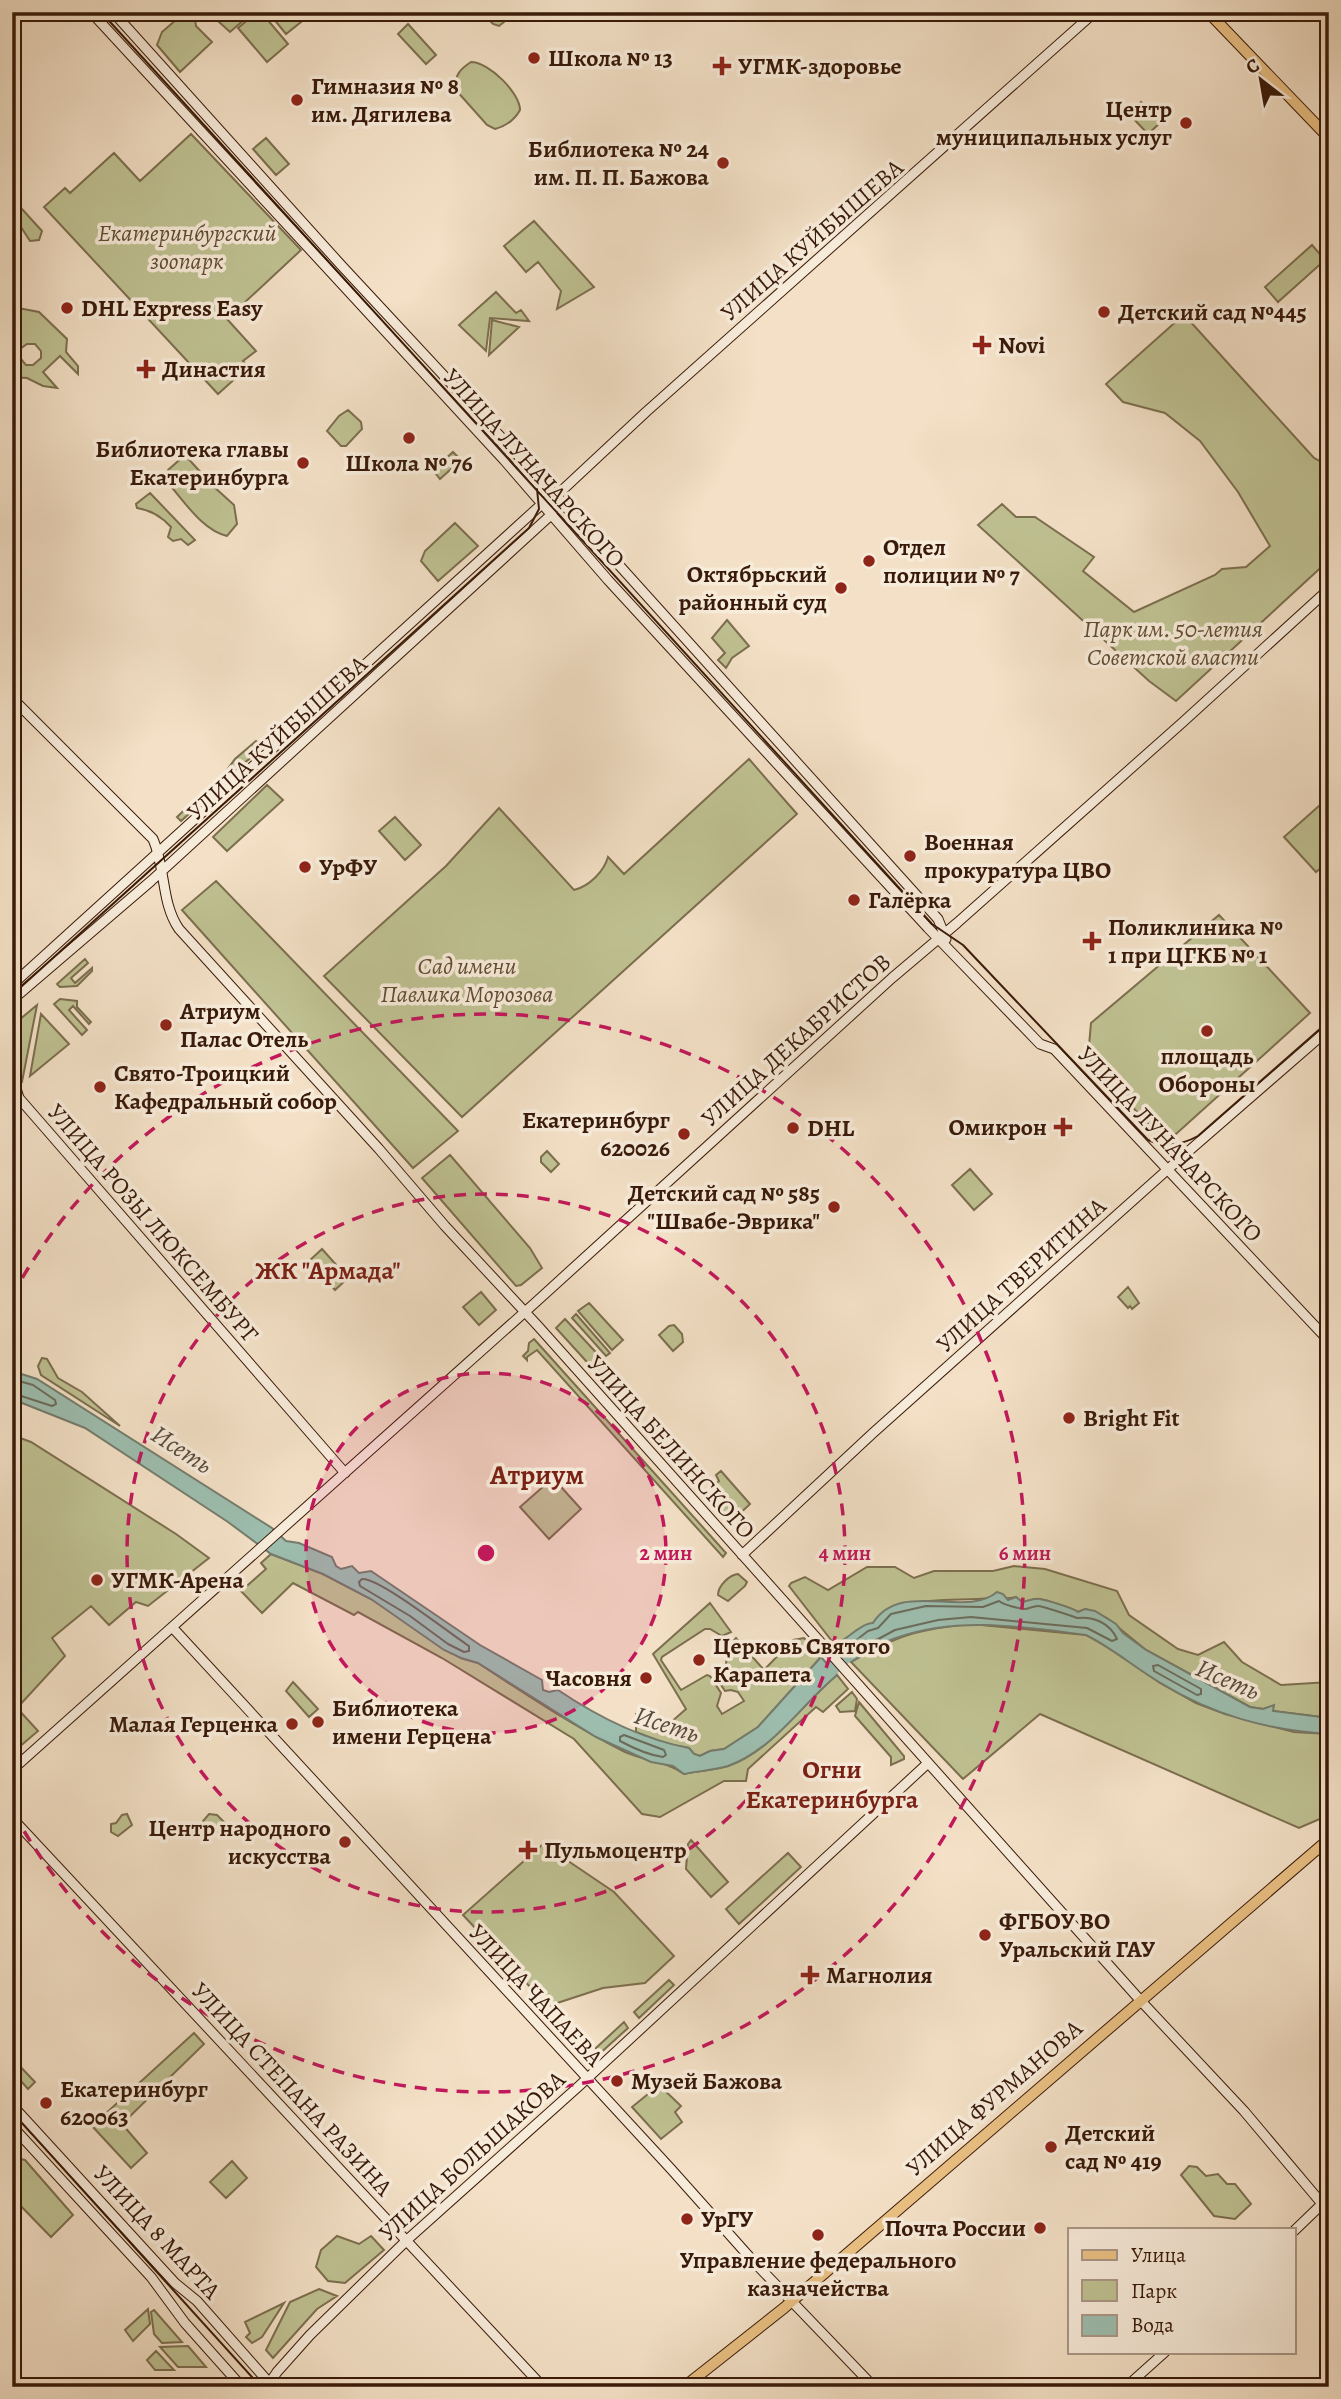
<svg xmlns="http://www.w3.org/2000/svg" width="1341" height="2399" font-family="Alegreya,serif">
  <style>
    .green { fill: #bfc192; stroke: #7c6e4e; stroke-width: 2; fill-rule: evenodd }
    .water { fill: #9dbeaf; stroke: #757c6d; stroke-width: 2 }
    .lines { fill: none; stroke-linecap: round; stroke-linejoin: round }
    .shore { stroke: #6b6c5c; stroke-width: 2 }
    .river { stroke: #9dbeaf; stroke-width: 14 }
    .secondary-casing { stroke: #391a09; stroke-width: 11 }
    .primary-casing { stroke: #391a09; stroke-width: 12 }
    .secondary { stroke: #f7ebda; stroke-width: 9 }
    .primary { stroke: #eac083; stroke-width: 10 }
    .tram { stroke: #391a09; stroke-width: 2 }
    .ring { fill: none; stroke: #c2185b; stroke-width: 3.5; stroke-dasharray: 12 9 }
    .poi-dot { fill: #8f2418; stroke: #f7ebda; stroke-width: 2.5 }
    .labels { text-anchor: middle; stroke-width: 7; stroke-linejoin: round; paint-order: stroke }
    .poi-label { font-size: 24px; font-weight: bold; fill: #391a09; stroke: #f7ebda; text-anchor: start }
    .park-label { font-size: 24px; font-style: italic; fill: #614c32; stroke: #f7ebda }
    .street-label { font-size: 24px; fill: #391a09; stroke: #f7ebda }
    .neighbourhood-label { font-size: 26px; font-weight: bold; fill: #7a1f14; stroke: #f7ebda }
    .water-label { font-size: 26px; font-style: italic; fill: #574b3b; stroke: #f7ebda }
    .quarter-label { font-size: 28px; font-weight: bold; fill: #7a1f14; stroke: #f7ebda }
    .centre { fill: #c2185b; stroke: #f7ebda; stroke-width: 3.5 }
    .ring-label { font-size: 21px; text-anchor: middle; font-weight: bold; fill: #c2185b; stroke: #f7ebda; stroke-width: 7; stroke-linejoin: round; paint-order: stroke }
  </style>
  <rect width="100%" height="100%" fill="#f3e0c6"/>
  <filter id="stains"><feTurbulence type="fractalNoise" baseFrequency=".00286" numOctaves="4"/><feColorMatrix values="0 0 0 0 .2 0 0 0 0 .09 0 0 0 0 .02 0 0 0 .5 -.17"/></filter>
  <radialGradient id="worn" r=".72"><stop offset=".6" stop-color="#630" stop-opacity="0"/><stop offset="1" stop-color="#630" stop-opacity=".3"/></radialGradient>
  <!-- green -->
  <path class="green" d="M185,12H194L196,26L212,42L180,72L157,45L162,32Z
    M208,12H253L230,32Z
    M257,12H261L288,44L267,62L238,28Z
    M268,12H302L306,18L286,34Z
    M481,12H507L509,18L499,26L493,24Z
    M408,24L436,55L426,64L398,34Z
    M471,62C489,62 520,93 520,110C514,121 506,126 495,129L487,125L455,89C455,75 460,69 471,62Z
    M1141,102L1160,123L1148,134L1129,114Z
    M191,134L301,250L227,319L256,351L243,361L248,367L218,394L44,207L65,188L70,193L114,153L140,181Z
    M266,138L289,164L276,175L253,149Z
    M12,198L42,231L39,240L30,241L19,224L12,220Z
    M534,221L594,287L557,309L561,291L538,262L526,272L504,246Z
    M1312,245L1325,260L1278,302L1265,287Z
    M496,292L516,313L521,310L529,321L490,318L486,351L459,325Z
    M18,308L39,312L67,339L66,352L78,366V374L60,356L43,372L57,388L43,386L27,378L12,377V332L16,322L12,319V314ZM27,344H35L41,351V358L33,365H26L20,358V349Z
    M1180,318L1188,319L1314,458L1329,466V560L1176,701L1149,681L978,525L1002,504L1016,517H1035L1094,557L1083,571L1134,612L1215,575L1222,569L1246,567L1270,546L1238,492L1200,441L1165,413L1123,402L1106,384Z
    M492,320L519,327L489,355Z
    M348,410L361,422L362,429L346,446H341L327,431L339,416Z
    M453,452L461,460L440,479L433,470Z
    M185,455L213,486L234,505L237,524L227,536C202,530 185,502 168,483V470Z
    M150,493L195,540L188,545L181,539L173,541L168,537L171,527C161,516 151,510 137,508L136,504Z
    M455,523L478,546L438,581L421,561L425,551Z
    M727,620L749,646L732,658L726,668L718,660L725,653L712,638Z
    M256,741L261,744L253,756L229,775L227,770L235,759Z
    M749,759L797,814L462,1117L324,976L446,866L499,808L574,890C590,886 604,871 608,857L624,874Z
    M212,784L216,789L181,821L177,817Z
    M267,785L283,800L227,851L213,837Z
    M1329,797V861L1316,872L1284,837Z
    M395,817L421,845L405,860L379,831Z
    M216,881L458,1131L413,1168L182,910Z
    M1219,915L1310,1013L1176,1134L1153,1130L1088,1057L1091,1023Z
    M85,959L88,963L71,978L75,983L92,968V971L77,986L60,987L57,984Z
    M60,999L77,1001V1007L91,1022L89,1024L73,1006L69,1010L87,1030L82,1035L54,1004Z
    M37,1005L22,1082L19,1081V1020Z
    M41,1014L69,1044L30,1076Z
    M547,1151L559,1164L551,1172L541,1162V1157Z
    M450,1155L530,1248L542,1268L521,1285L516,1286L422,1178Z
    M970,1169L992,1194L974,1210L952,1185Z
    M322,1249L348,1278L335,1290L309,1261Z
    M1128,1287L1139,1303L1132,1309L1130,1306L1128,1308L1118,1297Z
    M481,1292L496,1310L479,1325L463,1307Z
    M589,1303L623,1340L612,1350L578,1311Z
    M576,1314L610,1353L606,1356L572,1318Z
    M565,1319L605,1362L596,1372L556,1328Z
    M674,1325L682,1334L683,1342L673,1351L659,1335L669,1326Z
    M534,1339L726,1553L723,1557L537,1350L527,1357V1360L523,1356L528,1351L529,1343Z
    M42,1358L47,1359L58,1378L82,1392L120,1426L41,1375L38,1366Z
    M12,1435L31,1442L176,1534L209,1558L148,1606L136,1602L109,1625L91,1606L52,1638L65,1656L17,1708L38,1731L12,1753Z
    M721,1471L750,1504L732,1521L712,1500L709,1489L719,1481L716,1475Z
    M553,1478L581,1509L549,1539L520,1507Z
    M271,1554L323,1574L371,1599L461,1658L478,1663C525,1694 575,1727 625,1752C645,1761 667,1761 684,1774C699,1771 714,1770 728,1766C773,1750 802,1704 837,1675L848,1689L823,1712L816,1707L748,1769L746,1781H724L660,1817L642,1814L574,1739L442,1658L358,1612L354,1615L293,1583L262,1613L241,1591L266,1569L261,1563Z
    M1014,1566L1045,1569L1117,1591L1129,1615L1178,1649L1198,1655L1224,1642L1242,1662L1281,1685L1329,1682V1718L1273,1711V1706L1263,1709L1250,1707L1146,1650L1107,1618L1086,1609L1078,1612C1073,1608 1046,1600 1039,1599C1033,1598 1028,1602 1022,1602L1016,1597C1006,1600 998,1597 989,1598C958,1602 891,1594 873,1623L835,1645L789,1586L791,1583L805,1577L828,1590L867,1567H895L914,1578L934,1571H993Z
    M738,1574L747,1582L745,1586L728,1601L718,1595C718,1586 729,1575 738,1574Z
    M710,1603L731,1632L722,1636L710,1629H705L662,1657L661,1660L681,1690L707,1675L710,1676L721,1693L717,1706L722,1714L744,1701L738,1692L731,1690L725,1691L715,1676V1673L726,1665L727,1652L730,1656L733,1654L729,1646L736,1638L764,1670L793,1640L804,1638L821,1657L758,1727L724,1749L710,1751L700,1756L694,1754L689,1748L667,1744L636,1732V1714L669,1724L686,1709L653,1654Z
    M971,1624L1086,1635L1113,1650L1160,1683L1196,1703L1225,1714L1294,1732L1329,1734V1815L1299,1828L1040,1714L963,1779L851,1662C897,1635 919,1629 971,1624Z
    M293,1682L318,1709L309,1717L286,1691Z
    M852,1692L857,1699L855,1711L840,1712L836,1706Z
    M859,1702L904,1756V1759L891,1765V1757L855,1716Z
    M127,1814L132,1825L118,1836L111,1832V1824L116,1823L122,1815Z
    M209,1814L217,1815L228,1826L225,1832H208L203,1827V1821Z
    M691,1840L728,1882L711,1897L686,1869L688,1844Z
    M543,1844L614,1892L674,1956L645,1983L603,1988L548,2006L463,1915Z
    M788,1853L801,1867L739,1924L726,1909Z
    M669,1980L674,1985L639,2018L634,2012Z
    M624,2022L628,2028L596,2057V2048Z
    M194,2033L204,2044L122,2124L147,2153L131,2168L92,2126Z
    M13,2059L35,2082L28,2089L12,2071Z
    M659,2085L681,2106L675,2112L682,2122L661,2139L632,2107Z
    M12,2157L25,2160L73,2215L51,2237L12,2197Z
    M232,2161L247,2178L226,2198L210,2182Z
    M1189,2166L1197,2167L1206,2176L1218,2174L1227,2184H1235L1251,2204L1235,2219L1214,2216L1181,2175Z
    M337,2236L359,2244L371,2236L384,2250L345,2283L328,2281L316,2267L321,2250Z
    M319,2289L337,2296L317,2309L273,2358L266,2350L290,2302Z
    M284,2303L262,2337L252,2343L246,2337L250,2333L245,2322Z
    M148,2309L150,2324L133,2341L125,2330Z
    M154,2310L182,2342L162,2343L154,2334L151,2312Z
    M188,2346L206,2367H178L160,2347Z
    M156,2351L174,2370H155L147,2360Z"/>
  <!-- water -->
  <path class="water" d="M12,1371L37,1379L272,1528L286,1541L299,1543L332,1557L336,1566L341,1569L352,1566L359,1573L371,1571L480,1645L542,1680L543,1690L549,1692L558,1690C598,1717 641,1739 689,1748L694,1754L700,1756L710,1751L724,1749L758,1727L821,1657L837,1675C802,1704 773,1750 728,1766C714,1770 699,1771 684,1774L673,1766L651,1762L596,1737L478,1663L461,1658L444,1650L371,1599L323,1574L271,1554L228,1522L85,1428L12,1399Z
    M997,1592L1003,1594L1008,1600L1016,1597L1022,1602C1028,1601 1033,1598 1040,1599C1046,1600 1073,1608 1078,1612L1085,1609L1095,1611L1116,1624L1123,1633L1146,1650L1250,1707L1263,1709L1274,1705L1273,1711L1329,1718V1734C1266,1730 1213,1715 1159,1682C1134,1667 1112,1648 1086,1635C1024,1627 959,1616 899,1637C882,1642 866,1653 851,1662L835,1645C847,1639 862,1623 873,1623C901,1579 965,1619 997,1592Z"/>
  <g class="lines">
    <!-- shore -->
    <path class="shore" d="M12,1379L33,1385L55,1400L56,1404L52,1406L12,1393
      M362,1579C380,1578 449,1633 469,1646V1651L464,1652L448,1644L410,1616L360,1586L359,1582Z
      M999,1601C1004,1605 1020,1609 1026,1609C1030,1608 1034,1606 1038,1606C1042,1606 1072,1616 1077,1618C1093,1616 1110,1623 1117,1639L1112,1641L1087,1628L971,1617L938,1620L895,1630L854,1652L849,1649L850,1645L868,1631L878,1628L891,1614L926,1606L983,1607Z
      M1158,1665L1201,1689V1694L1197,1695L1154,1671L1153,1666Z
      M624,1735L664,1750L666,1755L663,1757C648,1755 633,1748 620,1741V1737Z"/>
    <!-- river -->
    <path class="river" d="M818,1681L849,1653L861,1645"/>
    <defs>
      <path id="secondary" d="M91,12L504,460L608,580L928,928L1040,1044L1054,1049L1329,1341
        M113,12L341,265L591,534L938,919L946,939
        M12,698L153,839C166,869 161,903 179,929L379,1149L445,1226L538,1326L1140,2000L1244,2111L1329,2212
        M12,968L15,971L13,1079L19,1098L345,1473
        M12,985L543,503L556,496L646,412L1095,12
        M12,1000L151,881L552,514L553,508
        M742,1555L873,1433L1167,1170L1329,1029
        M172,1627L671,2169L754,2262L874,2387
        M12,1770L536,1302L892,978L957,923L1183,722L1329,589
        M12,1818L543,2387
        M12,2105L175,2283L197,2301L272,2386
        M12,2126L151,2277L185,2323L242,2387
        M1294,2231L1322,2204
        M267,2387L277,2372L310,2335L407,2240L579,2086L928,1763
        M1126,2387L1165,2352"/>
      <path id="primary" d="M1208,12L1329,138
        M684,2387L784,2308L1329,1839"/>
    </defs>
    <!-- secondary casing -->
    <use href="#secondary" class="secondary-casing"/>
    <!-- primary casing -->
    <use href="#primary" class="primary-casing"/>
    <!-- secondary -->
    <use href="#secondary" class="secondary"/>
    <!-- primary -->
    <use href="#primary" class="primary"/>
    <!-- tram -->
    <path class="tram" d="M101,12L932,924L963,945L1148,1140C1165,1147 1182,1145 1198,1136L1329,1021
      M12,995L529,528L539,509L537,489
      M12,2112L261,2387"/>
  </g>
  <!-- distance rings -->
  <circle cx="486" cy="1553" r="180" fill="#c2185b" fill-opacity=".12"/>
  <g class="ring">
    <circle cx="486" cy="1553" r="180"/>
    <circle cx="486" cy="1553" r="359"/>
    <path d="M12 1296A539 539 0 1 1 12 1810"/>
  </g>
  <!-- markers -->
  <g class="poi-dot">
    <circle cx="534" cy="58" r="7"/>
    <path d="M718.5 55.5h7v7h7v7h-7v7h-7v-7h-7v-7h7z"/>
    <circle cx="297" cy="100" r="7"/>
    <circle cx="1186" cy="123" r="7"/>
    <circle cx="723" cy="163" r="7"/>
    <circle cx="67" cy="308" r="7"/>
    <circle cx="1104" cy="312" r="7"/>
    <path d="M978.5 334.5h7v7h7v7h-7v7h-7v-7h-7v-7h7z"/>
    <path d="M142.5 358.5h7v7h7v7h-7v7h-7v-7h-7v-7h7z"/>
    <circle cx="409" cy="438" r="7"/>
    <circle cx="303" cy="463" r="7"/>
    <circle cx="869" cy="561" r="7"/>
    <circle cx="841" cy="588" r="7"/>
    <circle cx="910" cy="856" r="7"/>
    <circle cx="305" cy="867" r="7"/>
    <circle cx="854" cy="900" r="7"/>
    <path d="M1088.5 930.5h7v7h7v7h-7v7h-7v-7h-7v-7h7z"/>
    <circle cx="166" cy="1025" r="7"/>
    <circle cx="1207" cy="1031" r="7"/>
    <circle cx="100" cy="1087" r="7"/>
    <path d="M1059.5 1116.5h7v7h7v7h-7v7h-7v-7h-7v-7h7z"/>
    <circle cx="793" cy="1128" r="7"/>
    <circle cx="684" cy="1134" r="7"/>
    <circle cx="834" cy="1207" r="7"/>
    <circle cx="1069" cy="1418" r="7"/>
    <circle cx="97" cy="1580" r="7"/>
    <circle cx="699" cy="1660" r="7"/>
    <circle cx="646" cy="1678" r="7"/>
    <circle cx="318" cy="1722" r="7"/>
    <circle cx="292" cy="1724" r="7"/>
    <circle cx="345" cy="1842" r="7"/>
    <path d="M524.5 1839.5h7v7h7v7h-7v7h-7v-7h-7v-7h7z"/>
    <circle cx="985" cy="1935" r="7"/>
    <path d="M806.5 1964.5h7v7h7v7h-7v7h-7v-7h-7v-7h7z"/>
    <circle cx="617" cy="2081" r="7"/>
    <circle cx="46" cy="2103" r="7"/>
    <circle cx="1051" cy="2147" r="7"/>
    <circle cx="687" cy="2219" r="7"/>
    <circle cx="1040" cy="2228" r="7"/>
    <circle cx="818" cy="2235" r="7"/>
  </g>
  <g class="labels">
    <!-- poi labels -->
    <g class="poi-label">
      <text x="548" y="66">Школа № 13</text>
      <text x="738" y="74">УГМК-здоровье</text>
      <text x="311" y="94">Гимназия № 8<tspan x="311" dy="28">им. Дягилева</tspan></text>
      <text x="1172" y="117" text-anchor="end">Центр<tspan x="1172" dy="28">муниципальных услуг</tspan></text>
      <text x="709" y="157" text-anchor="end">Библиотека № 24<tspan x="709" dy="28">им. П. П. Бажова</tspan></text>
      <text x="81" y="316">DHL Express Easy</text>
      <text x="1118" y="320">Детский сад №445</text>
      <text x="998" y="353">Novi</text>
      <text x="162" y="377">Династия</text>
      <text x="289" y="457" text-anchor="end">Библиотека главы<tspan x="289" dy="28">Екатеринбурга</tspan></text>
      <text x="409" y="471" text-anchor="middle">Школа № 76</text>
      <text x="883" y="555">Отдел<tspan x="883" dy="28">полиции № 7</tspan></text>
      <text x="827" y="582" text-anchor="end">Октябрьский<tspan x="827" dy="28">районный суд</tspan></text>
      <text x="924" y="850">Военная<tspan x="924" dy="28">прокуратура ЦВО</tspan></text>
      <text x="319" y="875">УрФУ</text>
      <text x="868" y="908">Галёрка</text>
      <text x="1108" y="935">Поликлиника №<tspan x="1108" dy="28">1 при ЦГКБ № 1</tspan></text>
      <text x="180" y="1019">Атриум<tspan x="180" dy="28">Палас Отель</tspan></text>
      <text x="1207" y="1064" text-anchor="middle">площадь<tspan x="1207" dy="28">Обороны</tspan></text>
      <text x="114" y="1081">Свято-Троицкий<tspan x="114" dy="28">Кафедральный собор</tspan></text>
      <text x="670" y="1128" text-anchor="end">Екатеринбург<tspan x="670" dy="28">620026</tspan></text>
      <text x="1047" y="1135" text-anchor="end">Омикрон</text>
      <text x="807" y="1136">DHL</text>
      <text x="820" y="1201" text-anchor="end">Детский сад № 585<tspan x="820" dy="28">"Швабе-Эврика"</tspan></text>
      <text x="1083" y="1426">Bright Fit</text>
      <text x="111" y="1588">УГМК-Арена</text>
      <text x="713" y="1654">Церковь Святого<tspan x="713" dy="28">Карапета</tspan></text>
      <text x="632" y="1686" text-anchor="end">Часовня</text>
      <text x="332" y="1716">Библиотека<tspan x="332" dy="28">имени Герцена</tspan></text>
      <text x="278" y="1732" text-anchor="end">Малая Герценка</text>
      <text x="331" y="1836" text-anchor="end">Центр народного<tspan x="331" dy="28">искусства</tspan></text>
      <text x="544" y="1858">Пульмоцентр</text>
      <text x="999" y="1929">ФГБОУ ВО<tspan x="999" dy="28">Уральский ГАУ</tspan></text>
      <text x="826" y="1983">Магнолия</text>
      <text x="631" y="2089">Музей Бажова</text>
      <text x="60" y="2097">Екатеринбург<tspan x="60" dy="28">620063</tspan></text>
      <text x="1065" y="2141">Детский<tspan x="1065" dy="28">сад № 419</tspan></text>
      <text x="701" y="2227">УрГУ</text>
      <text x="1026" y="2236" text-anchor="end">Почта России</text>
      <text x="818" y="2268" text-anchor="middle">Управление федерального<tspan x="818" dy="28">казначейства</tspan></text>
    </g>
    <!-- park labels -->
    <g class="park-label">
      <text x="187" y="241">Екатеринбургский<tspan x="187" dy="28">зоопарк</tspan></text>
      <text x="1173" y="637">Парк им. 50-летия<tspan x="1173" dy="28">Советской власти</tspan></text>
      <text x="467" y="974">Сад имени<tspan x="467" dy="28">Павлика Морозова</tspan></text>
    </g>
    <!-- street labels -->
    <g class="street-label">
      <text transform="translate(812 240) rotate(-41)" y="8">УЛИЦА КУЙБЫШЕВА</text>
      <text transform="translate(534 468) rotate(48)" y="8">УЛИЦА ЛУНАЧАРСКОГО</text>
      <text transform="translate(277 738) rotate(-42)" y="8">УЛИЦА КУЙБЫШЕВА</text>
      <text transform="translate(796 1040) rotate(-42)" y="8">УЛИЦА ДЕКАБРИСТОВ</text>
      <text transform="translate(1170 1144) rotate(47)" y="8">УЛИЦА ЛУНАЧАРСКОГО</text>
      <text transform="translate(153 1223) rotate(49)" y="8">УЛИЦА РОЗЫ ЛЮКСЕМБУРГ</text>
      <text transform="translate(1021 1275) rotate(-42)" y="8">УЛИЦА ТВЕРИТИНА</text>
      <text transform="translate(671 1447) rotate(48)" y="8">УЛИЦА БЕЛИНСКОГО</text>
      <text transform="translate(536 1995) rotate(47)" y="8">УЛИЦА ЧАПАЕВА</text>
      <text transform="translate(292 2089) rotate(47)" y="8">УЛИЦА СТЕПАНА РАЗИНА</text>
      <text transform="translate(994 2098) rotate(-41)" y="8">УЛИЦА ФУРМАНОВА</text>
      <text transform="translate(472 2156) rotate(-42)" y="8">УЛИЦА БОЛЬШАКОВА</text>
      <text transform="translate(157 2232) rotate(47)" y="8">УЛИЦА 8 МАРТА</text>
    </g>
    <!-- neighbourhood labels -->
    <g class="neighbourhood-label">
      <text x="328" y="1279">ЖК "Армада"</text>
      <text x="832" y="1778">Огни<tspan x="832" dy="30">Екатеринбурга</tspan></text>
    </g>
    <!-- water labels -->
    <g class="water-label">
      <text transform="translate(182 1449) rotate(33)" y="9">Исеть</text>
      <text transform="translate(1228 1679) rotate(23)" y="9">Исеть</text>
      <text transform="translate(667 1724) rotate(18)" y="9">Исеть</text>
    </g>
    <!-- quarter labels -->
    <g class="quarter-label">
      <text x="537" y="1484">Атриум</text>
    </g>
  </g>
  <circle cx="486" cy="1553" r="10" class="centre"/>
  <g class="ring-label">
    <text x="666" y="1560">2 мин</text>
    <text x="845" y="1560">4 мин</text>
    <text x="1025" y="1560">6 мин</text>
  </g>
  <!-- margin -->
  <rect width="1341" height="2399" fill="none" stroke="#f3e0c6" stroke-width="42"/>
  <rect x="14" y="14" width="1313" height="2371" fill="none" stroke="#391a09" stroke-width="3.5"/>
  <rect x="21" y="21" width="1299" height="2357" fill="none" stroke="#391a09" stroke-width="2"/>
  <!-- legend -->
  <rect x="1068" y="2228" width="228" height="126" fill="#f7ebda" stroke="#ab9786" stroke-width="2"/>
  <rect x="1082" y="2250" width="35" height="10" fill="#eac083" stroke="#ab9786" stroke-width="2"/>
  <text x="1131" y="2262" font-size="21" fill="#391a09">Улица</text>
  <rect x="1082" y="2280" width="35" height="21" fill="#bfc192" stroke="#ab9786" stroke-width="2"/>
  <text x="1131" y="2298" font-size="21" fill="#391a09">Парк</text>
  <rect x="1082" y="2315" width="35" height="21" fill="#9dbeaf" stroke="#ab9786" stroke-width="2"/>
  <text x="1131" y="2332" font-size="21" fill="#391a09">Вода</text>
  <!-- north arrow -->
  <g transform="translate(1261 80) rotate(329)" stroke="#f7ebda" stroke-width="5" paint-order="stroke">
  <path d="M0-5L12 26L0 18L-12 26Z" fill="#391a09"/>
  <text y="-10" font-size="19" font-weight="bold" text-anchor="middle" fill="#391a09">С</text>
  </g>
  <rect width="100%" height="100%" filter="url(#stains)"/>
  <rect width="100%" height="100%" fill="url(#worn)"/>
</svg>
